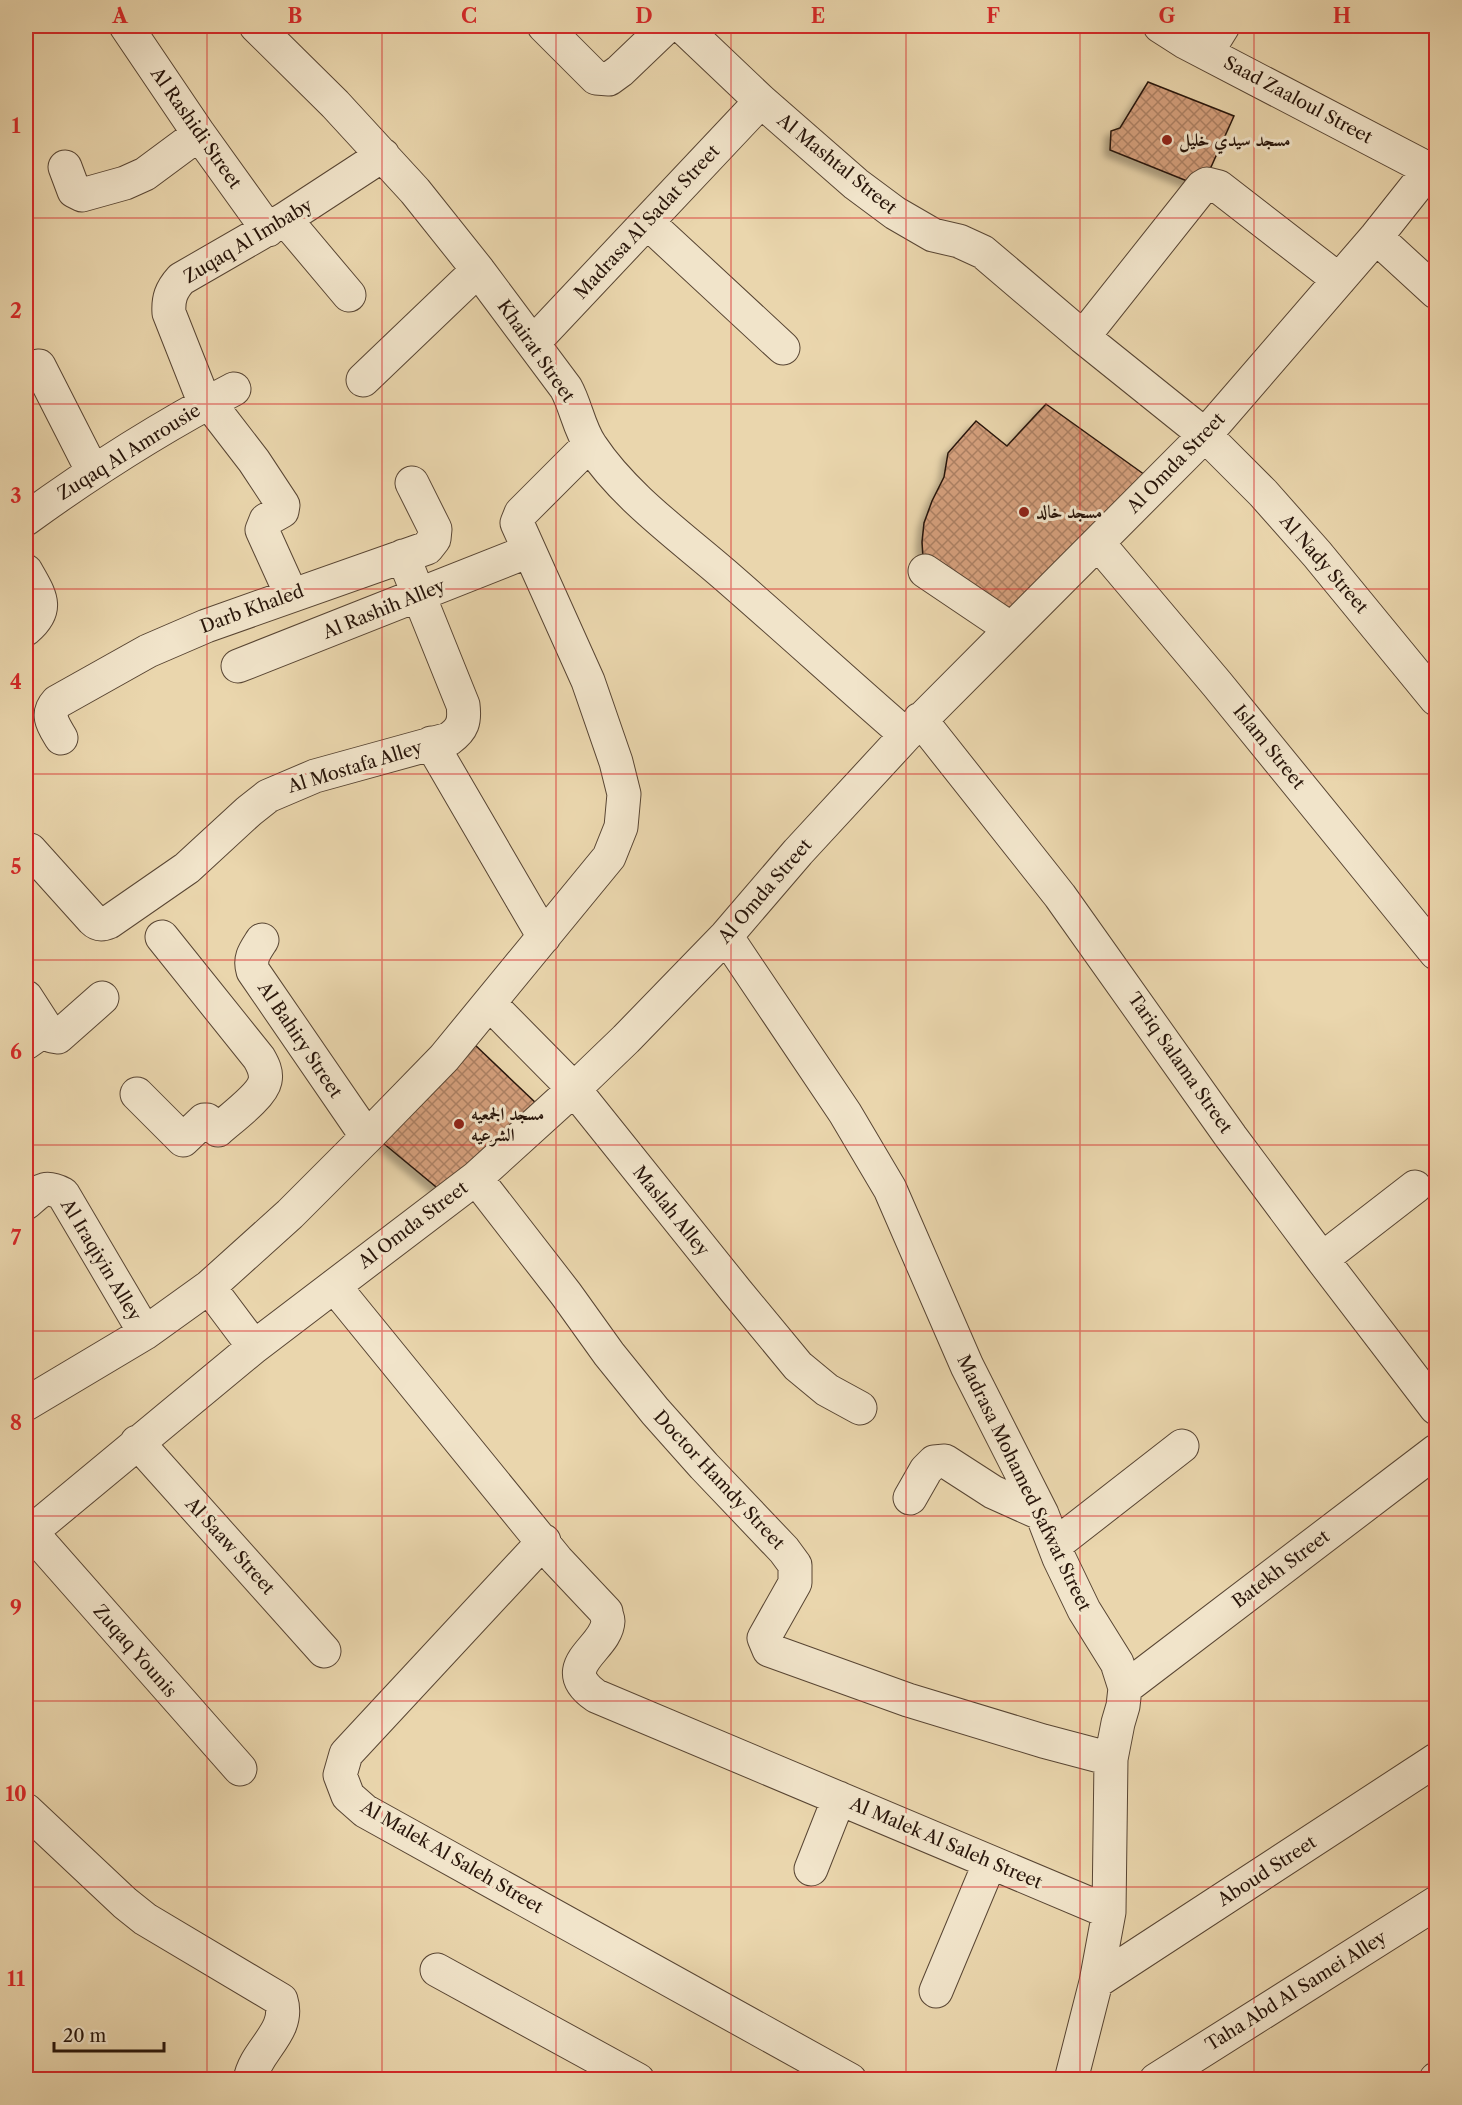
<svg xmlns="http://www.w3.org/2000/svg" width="1462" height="2105" font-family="'Libre Caslon Text',Amiri,serif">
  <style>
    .building { fill: url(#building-cross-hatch); stroke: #28150a; stroke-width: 1.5; filter: url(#shadow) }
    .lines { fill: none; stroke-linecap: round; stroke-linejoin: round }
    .minor-casing { stroke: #584533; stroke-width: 35 }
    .minor { stroke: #f1e4ca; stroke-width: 33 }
    .grid { fill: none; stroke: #d62828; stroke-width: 1.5; stroke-opacity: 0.55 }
    .poi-dot { fill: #8f2418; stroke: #f1e4ca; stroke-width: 2 }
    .labels { text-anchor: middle; stroke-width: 6; stroke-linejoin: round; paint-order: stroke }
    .street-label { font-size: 18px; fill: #28150a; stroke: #f1e4ca }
    .poi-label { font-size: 18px; font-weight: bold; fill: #28150a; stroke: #f1e4ca; text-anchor: start }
    .neatline { fill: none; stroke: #d62828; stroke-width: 2 }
    .grid-label { font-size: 20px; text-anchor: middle; font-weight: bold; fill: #d62828 }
  </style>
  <defs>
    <pattern id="building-cross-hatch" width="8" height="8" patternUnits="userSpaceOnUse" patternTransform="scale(1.5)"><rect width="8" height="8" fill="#d49f7b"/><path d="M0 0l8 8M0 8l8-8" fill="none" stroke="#ac8063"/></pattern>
    <filter id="shadow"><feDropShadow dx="-5.5" dy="5.5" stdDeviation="3" flood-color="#0004"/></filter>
  </defs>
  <rect width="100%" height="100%" fill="#ead6ad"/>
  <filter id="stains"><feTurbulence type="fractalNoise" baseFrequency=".00333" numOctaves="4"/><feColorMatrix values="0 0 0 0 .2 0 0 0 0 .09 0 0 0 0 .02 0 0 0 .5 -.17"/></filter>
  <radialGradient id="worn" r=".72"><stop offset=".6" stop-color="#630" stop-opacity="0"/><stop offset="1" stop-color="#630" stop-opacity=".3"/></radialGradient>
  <!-- building -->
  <path class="building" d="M1148,82L1234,116L1202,187L1110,150L1111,131L1120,128Z
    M1046,404L1152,480L1018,616L923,558L922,542L924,523L932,501L944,477L948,453L976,421L1007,446Z
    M474,1044L539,1106L441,1191L383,1143Z"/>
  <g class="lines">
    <defs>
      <path id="minor" d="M126,26L199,134L268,230
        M256,26L335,104L415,191L478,270L566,388C576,406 579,429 591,446C624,496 680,536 725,575C786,628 845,682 906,735
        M544,26L596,78L609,79L620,71L667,26
        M682,26L761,101L856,184L895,213L933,235L959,241L983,252L1083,337L1205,435L1263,493L1317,554L1436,699
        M1160,26L1185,42L1436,173
        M1207,52L1223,26
        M65,167L74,191L82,195L125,183L145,174L199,134
        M285,219L349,295
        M647,222L783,348
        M1376,237L1436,292
        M1083,337L1202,187L1207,184L1219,187L1339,280
        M533,343L761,101
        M39,366L93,472
        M363,380L478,270
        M26,519C92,471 161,427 234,389
        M1098,543L1217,684L1436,953
        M26,571C39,595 51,608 26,629
        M925,571L1011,629
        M291,594L262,530L266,520L282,511L283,505L254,461L217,413L203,399L169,313C168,299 171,290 181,279L285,219L383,155
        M238,666L529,551
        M920,719L1060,896L1231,1137L1322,1259L1436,1408
        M61,738C54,726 45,715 57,702L148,651L206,626L427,548L434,539L435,529L412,483
        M431,743L544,937
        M30,850L93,920C98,925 102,925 109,922L187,868L249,811L268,796L315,776L449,739C463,729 465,721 463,705L403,556
        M726,936L845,1113L890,1189L967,1366L1042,1514L1059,1558L1084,1610L1117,1663L1125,1688L1123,1706L1118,1723L1111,1759L1109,1912L1096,1982L1071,2080
        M262,940C255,951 249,958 253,971L367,1137
        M26,997L48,1031
        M490,1004L574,1089L736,1291L798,1366L827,1390L860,1408
        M26,1043L46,1029L52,1036L58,1037L102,998
        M137,1094L183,1140L204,1120H207L218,1130C230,1119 262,1096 265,1081C267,1072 263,1065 259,1058L162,937
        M476,1178L566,1294L609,1354L655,1411L704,1466L784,1550L795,1565V1583L764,1638L769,1650L908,1700L1043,1741L1111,1759
        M26,1203C40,1191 44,1184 63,1194L145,1333
        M1322,1259L1415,1187
        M334,1286L557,1560L606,1612C606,1615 608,1618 608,1621C607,1649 553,1666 596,1696L1109,1912
        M209,1287L254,1347
        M26,1404L145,1333L209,1287L290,1214L367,1137L444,1058L609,857L621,827L624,794L616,762L588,681L517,523L521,513L589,445
        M137,1442L324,1651
        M910,1498L926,1470L934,1462L945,1461L993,1492L1042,1514
        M31,1532L240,1769
        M26,1536L254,1347L476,1178L574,1089L626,1039L726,936L798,852L906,735L1205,435L1376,237L1430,169
        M544,1541L346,1754L340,1775L348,1796L365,1811L850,2080
        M1055,1545L1182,1446
        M1125,1688L1436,1451
        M26,1810L125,1903L145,1919L281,2000C291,2032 255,2050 250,2080
        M811,1869L839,1798
        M437,1970L638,2080
        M1096,1982L1436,1760
        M936,1991L990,1862
        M1156,2080L1436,1903
        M1436,2080V2079"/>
    </defs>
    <!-- minor casing -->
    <use href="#minor" class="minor-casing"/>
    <!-- minor -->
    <use href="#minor" class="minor"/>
  </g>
  <!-- grid -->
  <path class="grid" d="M207,26V2080M382,26V2080M556,26V2080M731,26V2080M906,26V2080M1080,26V2080M1254,26V2080M26,218H1436M26,404H1436M26,589H1436M26,774H1436M26,960H1436M26,1145H1436M26,1331H1436M26,1516H1436M26,1701H1436M26,1887H1436"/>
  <!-- markers -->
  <g class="poi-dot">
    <circle cx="1167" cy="140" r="6"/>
    <circle cx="1024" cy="512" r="6"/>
    <circle cx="459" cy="1124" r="6"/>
  </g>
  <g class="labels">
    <!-- street labels -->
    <g class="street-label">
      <text transform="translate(1298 100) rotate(28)" y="6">Saad Zaaloul Street</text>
      <text transform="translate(196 128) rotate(55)" y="6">Al Rashidi Street</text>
      <text transform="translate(837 164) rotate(39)" y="6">Al Mashtal Street</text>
      <text transform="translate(647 222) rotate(-47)" y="6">Madrasa Al Sadat Street</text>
      <text transform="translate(248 241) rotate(-31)" y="6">Zuqaq Al Imbaby</text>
      <text transform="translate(536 351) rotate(55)" y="6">Khairat Street</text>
      <text transform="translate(129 452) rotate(-32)" y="6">Zuqaq Al Amrousie</text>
      <text transform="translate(1176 463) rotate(-46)" y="6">Al Omda Street</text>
      <text transform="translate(1324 564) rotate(49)" y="6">Al Nady Street</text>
      <text transform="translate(252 609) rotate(-20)" y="6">Darb Khaled</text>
      <text transform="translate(384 609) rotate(-22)" y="6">Al Rashih Alley</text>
      <text transform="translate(1269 747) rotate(51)" y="6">Islam Street</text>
      <text transform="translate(355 767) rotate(-17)" y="6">Al Mostafa Alley</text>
      <text transform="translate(765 891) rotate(-49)" y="6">Al Omda Street</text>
      <text transform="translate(300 1040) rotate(56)" y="6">Al Bahiry Street</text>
      <text transform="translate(1180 1063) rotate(55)" y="6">Tariq Salama Street</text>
      <text transform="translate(671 1211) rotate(51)" y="6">Maslah Alley</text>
      <text transform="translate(413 1225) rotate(-37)" y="6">Al Omda Street</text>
      <text transform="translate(101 1260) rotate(59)" y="6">Al Iraqiyin Alley</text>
      <text transform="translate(719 1480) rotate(47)" y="6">Doctor Hamdy Street</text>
      <text transform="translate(1024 1483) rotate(64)" y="6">Madrasa Mohamed Safwat Street</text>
      <text transform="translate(230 1546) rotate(48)" y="6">Al Saaw Street</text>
      <text transform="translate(1281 1569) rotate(-37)" y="6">Batekh Street</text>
      <text transform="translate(135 1651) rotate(49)" y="6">Zuqaq Younis</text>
      <text transform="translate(946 1843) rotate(23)" y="6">Al Malek Al Saleh Street</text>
      <text transform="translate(452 1857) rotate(30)" y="6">Al Malek Al Saleh Street</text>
      <text transform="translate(1267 1871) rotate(-33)" y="6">Aboud Street</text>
      <text transform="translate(1296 1991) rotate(-32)" y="6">Taha Abd Al Samei Alley</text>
    </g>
    <!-- poi labels -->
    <g class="poi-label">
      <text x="1179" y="146">مسجد سيدي خليل</text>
      <text x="1036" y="518">مسجد خالد</text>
      <text x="471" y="1120">مسجد الجمعيه<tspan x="471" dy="21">الشرعيه</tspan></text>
    </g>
  </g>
  <!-- margin -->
  <rect width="1462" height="2105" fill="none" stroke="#ead6ad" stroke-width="66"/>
  <!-- scale -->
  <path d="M54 2042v9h110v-9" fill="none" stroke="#28150a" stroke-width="3"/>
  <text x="63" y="2042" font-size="18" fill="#28150a" stroke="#f1e4ca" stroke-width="4.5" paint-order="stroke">20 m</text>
  <rect x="33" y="33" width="1396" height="2039" class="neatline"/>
  <g class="grid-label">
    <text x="120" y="23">A</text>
    <text x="295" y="23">B</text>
    <text x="469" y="23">C</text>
    <text x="644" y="23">D</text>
    <text x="818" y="23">E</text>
    <text x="993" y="23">F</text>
    <text x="1167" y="23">G</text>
    <text x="1342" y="23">H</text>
    <text x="16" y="133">1</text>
    <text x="16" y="318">2</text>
    <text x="16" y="503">3</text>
    <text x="16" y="689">4</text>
    <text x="16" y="874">5</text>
    <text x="16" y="1059">6</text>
    <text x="16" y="1245">7</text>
    <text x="16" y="1430">8</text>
    <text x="16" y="1615">9</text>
    <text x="16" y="1801">10</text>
    <text x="16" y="1986">11</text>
  </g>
  <rect width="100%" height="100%" filter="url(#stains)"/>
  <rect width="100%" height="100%" fill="url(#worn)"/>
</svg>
